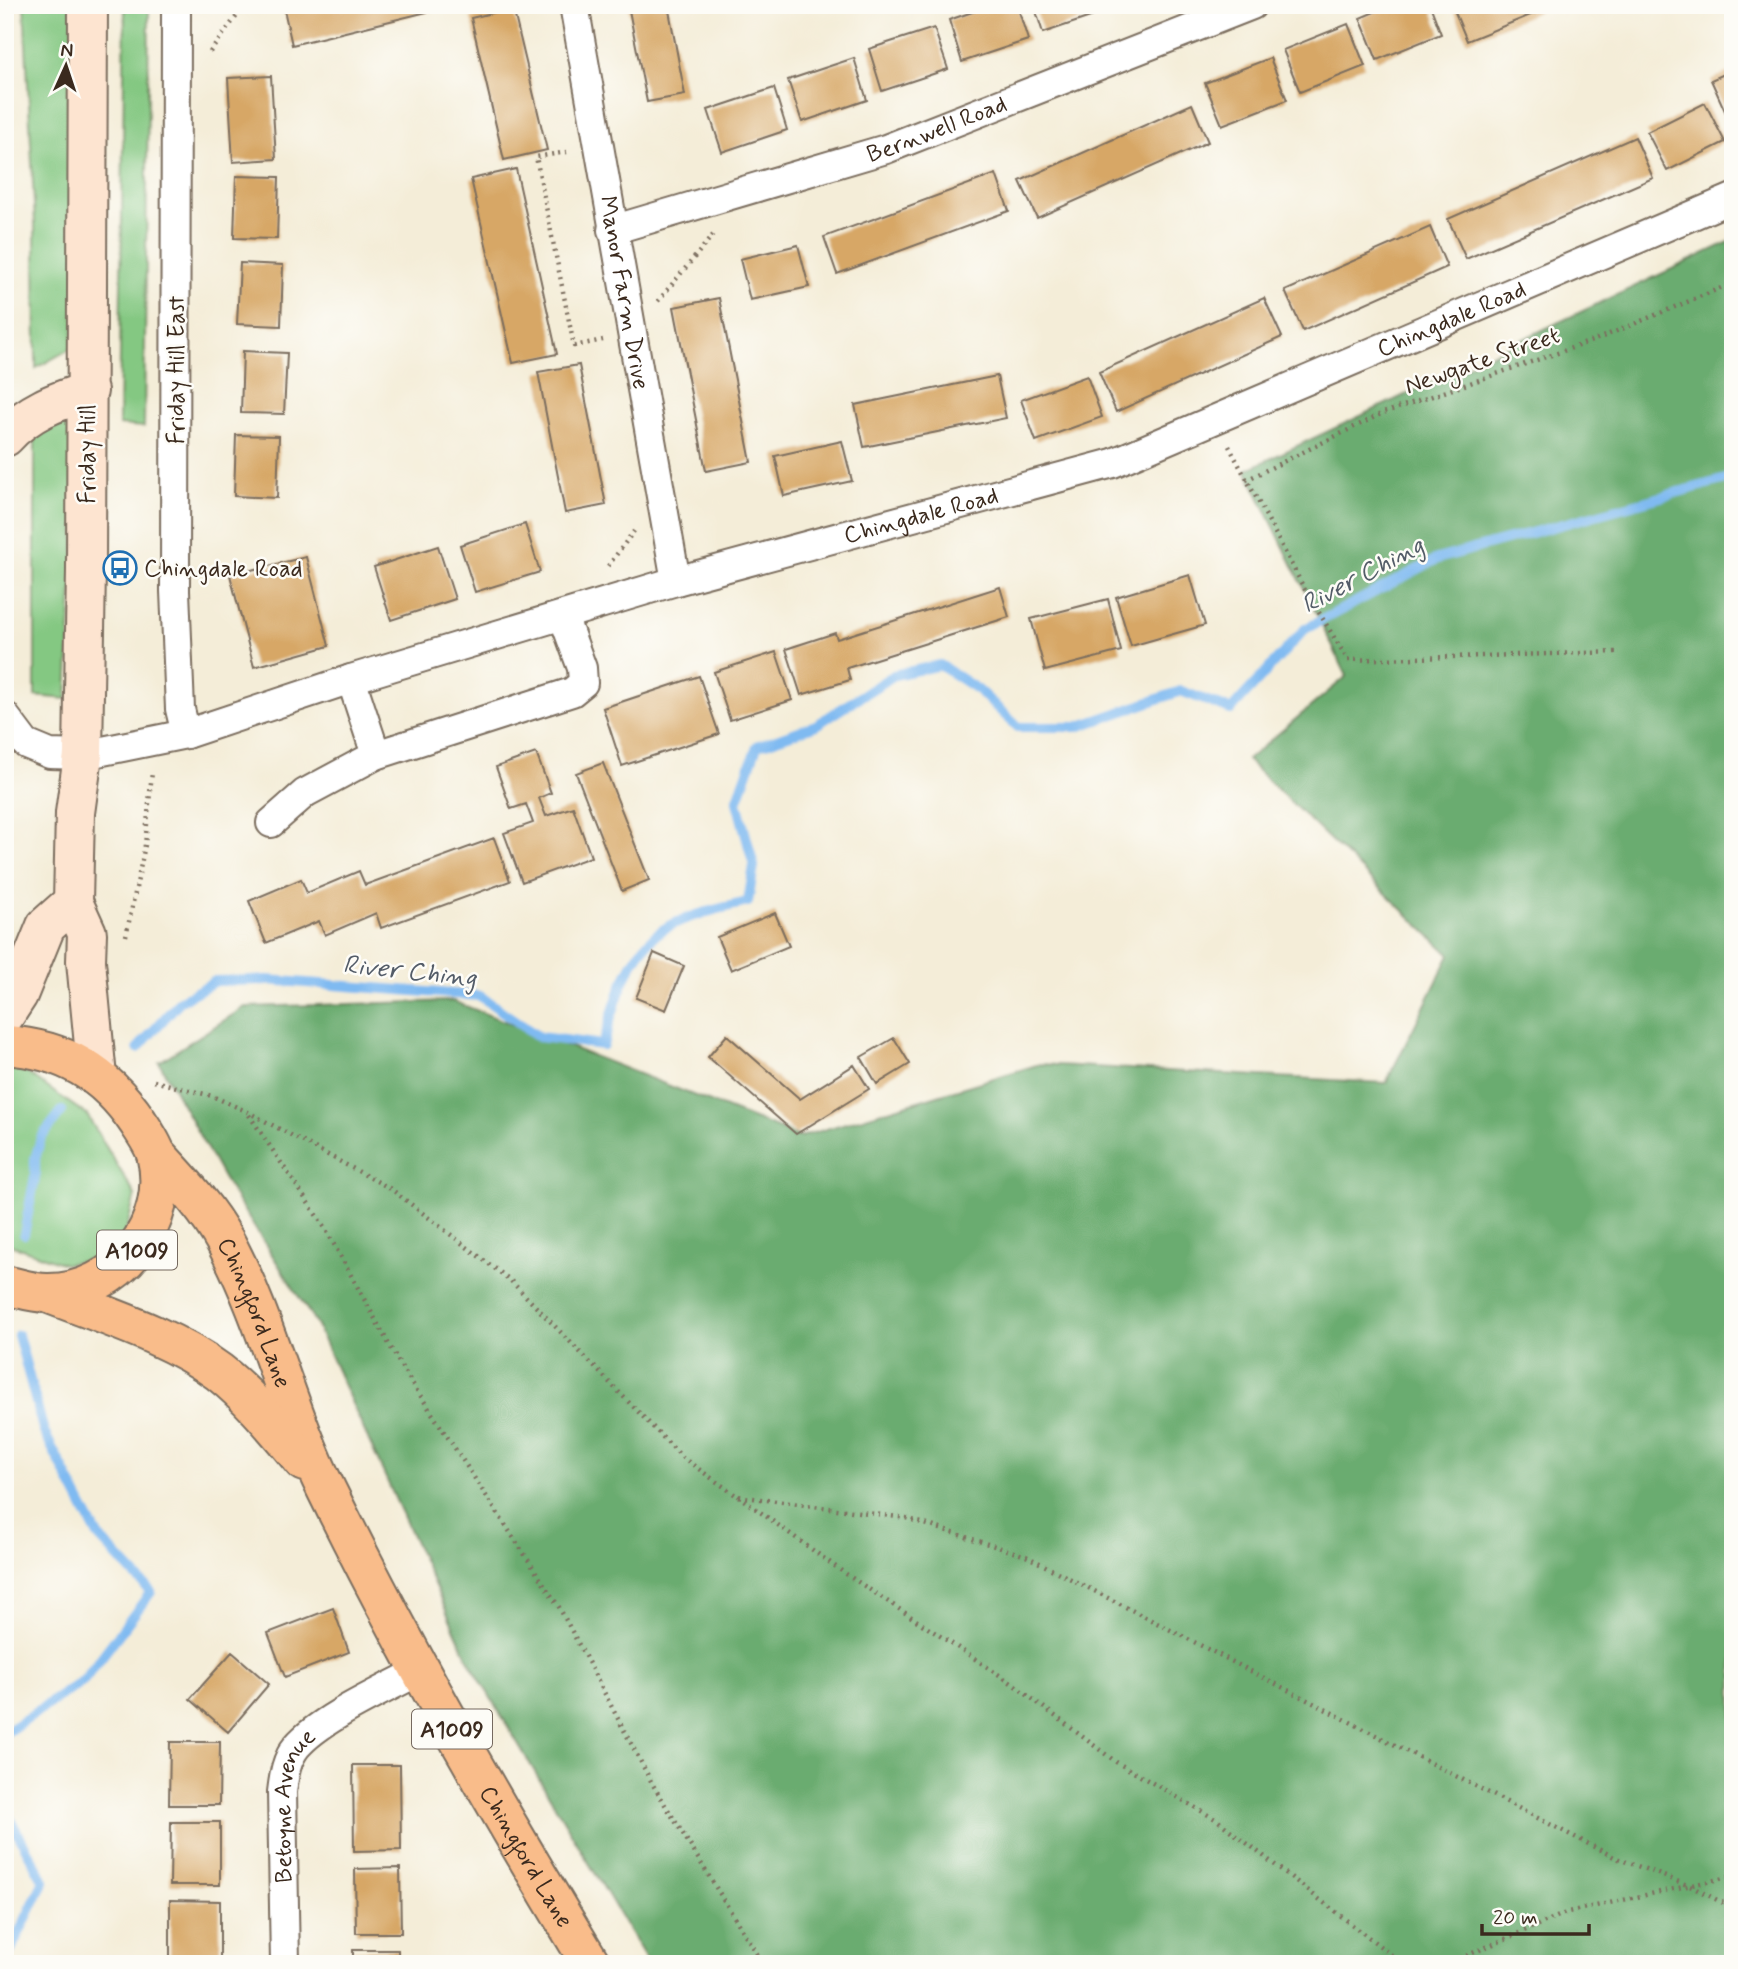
<svg xmlns="http://www.w3.org/2000/svg" width="1738" height="1969" font-family="Mynerve,sans-serif">
  <style>
    .green { fill: #84c882; stroke: #607950; stroke-width: 2 }
    .forest { fill: #6bac70; stroke: #536b47; stroke-width: 2 }
    .lines { fill: none; stroke-linecap: round; stroke-linejoin: round }
    .stream { stroke: #7fbaf1; stroke-width: 10 }
    .building { fill: #d7a766 }
    .minor-casing { stroke: #7c6e5f; stroke-width: 32 }
    .secondary-casing { stroke: #7c6e5f; stroke-width: 42 }
    .primary-casing { stroke: #7c6e5f; stroke-width: 42 }
    .path { stroke: #7c6e5f; stroke-width: 4.5; stroke-dasharray: 2 5; stroke-linecap: butt }
    .minor { stroke: #fff; stroke-width: 28 }
    .secondary { stroke: #fde4d0; stroke-width: 38 }
    .primary { stroke: #f9bc8a; stroke-width: 38 }
    .labels { text-anchor: middle; stroke-width: 5; stroke-linejoin: round; paint-order: stroke }
    .shield { fill: #fdfcf7; stroke: #75695f; stroke-width: 2 }
    .shield-label { font-size: 23px; font-weight: bold; fill: #3b2a1e }
    .street-label { font-size: 24px; fill: #3b2a1e; stroke: #fdfcf7 }
    .poi-label { font-size: 24px; fill: #3b2a1e; stroke: #fdfcf7; text-anchor: start }
    .water-label { font-size: 26px; font-style: italic; fill: #535c68; stroke: #fdfcf7 }
  </style>
  <rect width="100%" height="100%" fill="#fdfcf7"/>
  <filter id="ink" filterUnits="userSpaceOnUse"><feTurbulence type="fractalNoise" baseFrequency=".0143" numOctaves="2"/><feDisplacementMap in="SourceGraphic" scale="14" xChannelSelector="R" yChannelSelector="G"/><feConvolveMatrix kernelMatrix="1 2 1 2 8 2 1 2 1" color-interpolation-filters="sRGB"/></filter>
  <filter id="wash" filterUnits="userSpaceOnUse"><feTurbulence type="fractalNoise" baseFrequency=".00686" numOctaves="4" result="noise"/><feDisplacementMap in="SourceGraphic" scale="28" xChannelSelector="R" yChannelSelector="G"/><feGaussianBlur stdDeviation="1.57" result="paint"/><feColorMatrix in="noise" values="0 0 0 0 0 0 0 0 0 0 0 0 0 0 0 0 0 1.4 0 .05"/><feComposite in="paint" operator="in"/></filter>
  <g filter="url(#wash)">
    <rect width="100%" height="100%" fill="#f4edd8"/>
    <!-- green -->
    <path class="green" d="M24,5H76L77,345L36,368L35,224Z
      M125,5H152L149,10L144,427L119,425Z
      M80,414L67,699L35,696V436Z
      M17,1066L87,1115L135,1195L125,1236L94,1259L64,1264L5,1243V1071Z"/>
    <!-- forest -->
    <path class="forest" d="M1733,240V1964H649L469,1661L315,1322L223,1178L159,1062L245,1007L453,1001L800,1137L1040,1064L1386,1083L1450,955L1247,760L1347,676L1246,470Z"/>
    <g class="lines">
      <!-- stream -->
      <path class="stream" d="M138,1048L180,1001L215,981L267,980L480,996L539,1037L603,1045C614,1007 625,961 657,934C678,917 722,908 748,902L754,866L737,802L757,746L816,725L894,675L940,665L978,690L1018,727H1077L1181,691L1231,710L1305,629L1437,559L1733,477
        M24,1234L35,1177V1159L41,1138L62,1111
        M5,1733L84,1680L151,1592L98,1536L44,1432L18,1335
        M5,1810L44,1881L5,1962"/>
    </g>
    <g id="blocks">
      <!-- building -->
      <path class="building" d="M283,5H434L435,10L292,45Z
        M628,5H668L685,95L647,102Z
        M993,5H1017L1028,40L962,62L949,20Z
        M1034,5H1106L1108,11L1043,33Z
        M1391,5H1430L1441,34L1377,60L1360,18Z
        M1452,5H1555L1467,41Z
        M513,8L547,150L504,160L471,18Z
        M1348,24L1365,66L1300,92L1283,50Z
        M934,28L948,69L882,91L869,49Z
        M854,58L867,100L802,122L788,80Z
        M1270,58L1287,100L1222,125L1205,83Z
        M1733,70V121L1730,122L1711,80Z
        M271,76L276,159L233,162L228,78Z
        M774,88L787,130L722,152L708,110Z
        M1705,103L1725,142L1667,171L1647,132Z
        M1192,104L1208,142L1037,218L1020,181Z
        M1635,137L1653,178L1466,259L1448,219Z
        M516,169L557,354L513,363L471,179Z
        M996,174L1009,211L837,274L824,237Z
        M236,176L279,177L277,239L234,238Z
        M1430,227L1447,267L1303,331L1285,291Z
        M798,245L809,287L750,300L740,259Z
        M240,263L283,265L281,326L237,324Z
        M719,298L751,462L706,471L674,307Z
        M1264,298L1282,337L1116,412L1099,372Z
        M243,351L287,353L284,414L241,413Z
        M579,365L606,505L565,513L538,372Z
        M997,376L1006,418L864,447L855,405Z
        M1087,376L1102,417L1036,441L1021,400Z
        M236,435L279,436L277,498L234,496Z
        M842,441L852,481L784,496L775,456Z
        M525,524L540,572L475,592L460,545Z
        M438,546L455,599L391,620L374,567Z
        M306,557L329,646L254,667L230,575Z
        M1190,575L1205,625L1131,646L1116,597Z
        M1000,587L1009,617L847,668L850,680L801,695L786,649L835,633L837,639Z
        M1108,599L1121,651L1045,671L1031,619Z
        M776,652L792,700L730,720L714,672Z
        M699,676L719,734L622,766L603,708Z
        M536,753L551,793L539,798L546,816L573,807L591,857L522,882L504,833L533,823L526,804L511,809L496,767Z
        M603,763L649,880L622,891L576,773Z
        M494,838L510,881L381,928L376,913L325,935L319,921L266,943L249,901L301,879L307,893L359,871L365,885Z
        M775,913L789,946L731,970L717,937Z
        M654,953L684,966L666,1010L636,998Z
        M727,1035L800,1099L854,1065L869,1089L796,1134L708,1057Z
        M894,1038L910,1064L877,1084L861,1057Z
        M333,1608L349,1652L285,1677L268,1633Z
        M232,1652L269,1684L228,1732L190,1699Z
        M170,1742H220L219,1805H169Z
        M353,1765H400L401,1850L354,1851Z
        M171,1822H220V1885H170Z
        M400,1868L401,1933H356L355,1869Z
        M170,1900L220,1901V1963H170Z
        M353,1950H398V1964H353Z"/>
    </g>
  </g>
  <g filter="url(#ink)">
    <use href="#blocks" fill-opacity="0" stroke="#7c6e5f" stroke-width="2"/>
    <g class="lines">
      <defs>
        <g id="minor">
          <path d="M176,5L175,591L180,709L186,734"/>
          <path id="s1" d="M574,5L676,581"/>
          <path id="s2" d="M612,230L886,149L1252,5"/>
          <path id="s3" d="M5,716L26,744L50,754L83,755L186,734L351,679L676,581L1113,463L1733,198"/>
          <path d="M376,755L572,692L583,683L582,668L563,616"/>
          <path d="M271,823L305,793L376,755L351,679"/>
          <path id="s4" d="M285,1964L282,1792C284,1776 286,1759 297,1746C322,1717 385,1690 419,1671"/>
        </g>
        <path id="secondary" d="M88,5L86,569L83,755L75,813L73,902L87,933L86,961L97,1077
          M5,437C29,411 55,402 88,391
          M5,1015L18,995L46,926L73,902"/>
        <g id="primary">
          <path d="M5,1045C64,1049 105,1073 138,1122C144,1131 153,1144 156,1154C174,1223 118,1294 47,1293C33,1293 19,1288 5,1285"/>
          <path id="s5" d="M156,1154C181,1181 207,1208 225,1241C268,1321 287,1411 327,1491C407,1654 497,1810 591,1964"/>
          <path d="M47,1293C103,1315 171,1336 219,1372C251,1397 278,1431 304,1462"/>
        </g>
      </defs>
      <!-- minor casing -->
      <use href="#minor" class="minor-casing"/>
      <!-- secondary casing -->
      <use href="#secondary" class="secondary-casing"/>
      <!-- primary casing -->
      <use href="#primary" class="primary-casing"/>
      <!-- path -->
      <path class="path" d="M210,52L245,5
        M567,152L536,157L574,346L603,340
        M658,301L713,235
        M1229,446L1304,588L1348,660L1617,652
        M1246,480L1383,413L1595,340L1733,283
        M608,566L634,531
        M126,936L145,845L152,772
        M154,1081L212,1096L248,1112L391,1189L510,1280L683,1458L737,1496L906,1518L1026,1556L1614,1857L1692,1887L1733,1908
        M249,1115L325,1228L401,1366L559,1607L653,1785L763,1964
        M1733,1342V1353
        M738,1496L843,1572L1010,1682L1116,1762L1217,1820L1403,1964
        M1447,1964L1568,1912L1733,1876"/>
      <!-- minor -->
      <use href="#minor" class="minor"/>
      <!-- secondary -->
      <use href="#secondary" class="secondary"/>
      <!-- primary -->
      <use href="#primary" class="primary"/>
    </g>
  </g>
  <!-- icons -->
  <defs>
    <symbol id="bus-ring" viewBox="-11 -11 22 22"><circle r="9.5" fill="#fdfcf7" stroke="#1f6fb2" stroke-width="1.5"/><path d="M-5-6H5V4H4V6H2V4H-2V6H-4V4H-5ZM-3.5-4V0h7V-4ZM-3.5 1.2v1.5H-2V1.2ZM2 1.2v1.5H3.5V1.2Z" fill="#1f6fb2"/></symbol>
  </defs>
  <g fill-rule="evenodd">
    <use href="#bus-ring" x="101" y="549" width="38" height="38"/>
  </g>
  <g class="labels">
    <!-- shield labels -->
    <g class="shield">
      <rect x="97" y="1230.5" width="80" height="39" rx="5"/>
      <rect x="412" y="1709.5" width="80" height="39" rx="5"/>
    </g>
    <g class="shield-label">
      <text x="137" y="1258">A1009</text>
      <text x="452" y="1737">A1009</text>
    </g>
    <!-- street labels -->
    <g class="street-label">
      <text dy="8" stroke="none"><textPath href="#s2" startOffset="340">Bernwell Road</textPath></text>
      <text dy="8" stroke="none"><textPath href="#s1" startOffset="292">Manor Farm Drive</textPath></text>
      <text dy="8" stroke="none"><textPath href="#s3" startOffset="1533">Chingdale Road</textPath></text>
      <text transform="translate(1482 360) rotate(-19)" y="8">Newgate Street</text>
      <text transform="translate(176 370) rotate(-90)" y="8">Friday Hill East</text>
      <text transform="translate(87 454) rotate(-90)" y="8">Friday Hill</text>
      <text dy="8" stroke="none"><textPath href="#s3" startOffset="966">Chingdale Road</textPath></text>
      <text dy="8" stroke="none"><textPath href="#s5" startOffset="189">Chingford Lane</textPath></text>
      <text dy="8" stroke="none"><textPath href="#s4" startOffset="161">Betoyne Avenue</textPath></text>
      <text dy="8" stroke="none"><textPath href="#s5" startOffset="798">Chingford Lane</textPath></text>
    </g>
    <!-- poi labels -->
    <g class="poi-label">
      <text x="144" y="576">Chingdale Road</text>
    </g>
    <!-- water labels -->
    <g class="water-label">
      <text transform="translate(1362 574) rotate(-28)" y="9">River Ching</text>
      <text transform="translate(410 970) rotate(6)" y="9">River Ching</text>
    </g>
  </g>
  <!-- margin -->
  <rect width="1738" height="1969" fill="none" stroke="#fdfcf7" stroke-width="28"/>
  <!-- north arrow -->
  <g transform="translate(66 66) rotate(3)" stroke="#fdfcf7" stroke-width="5" paint-order="stroke">
  <path d="M0-5L12 26L0 18L-12 26Z" fill="#3b2a1e"/>
  <text y="-10" font-size="19" font-weight="bold" text-anchor="middle" fill="#3b2a1e">N</text>
  </g>
  <!-- scale -->
  <path d="M1482 1924v10h107v-10" fill="none" stroke="#3b2a1e" stroke-width="3.5"/>
  <text x="1493" y="1924" font-size="21" fill="#3b2a1e" stroke="#fdfcf7" stroke-width="5" paint-order="stroke">20 m</text>
</svg>
